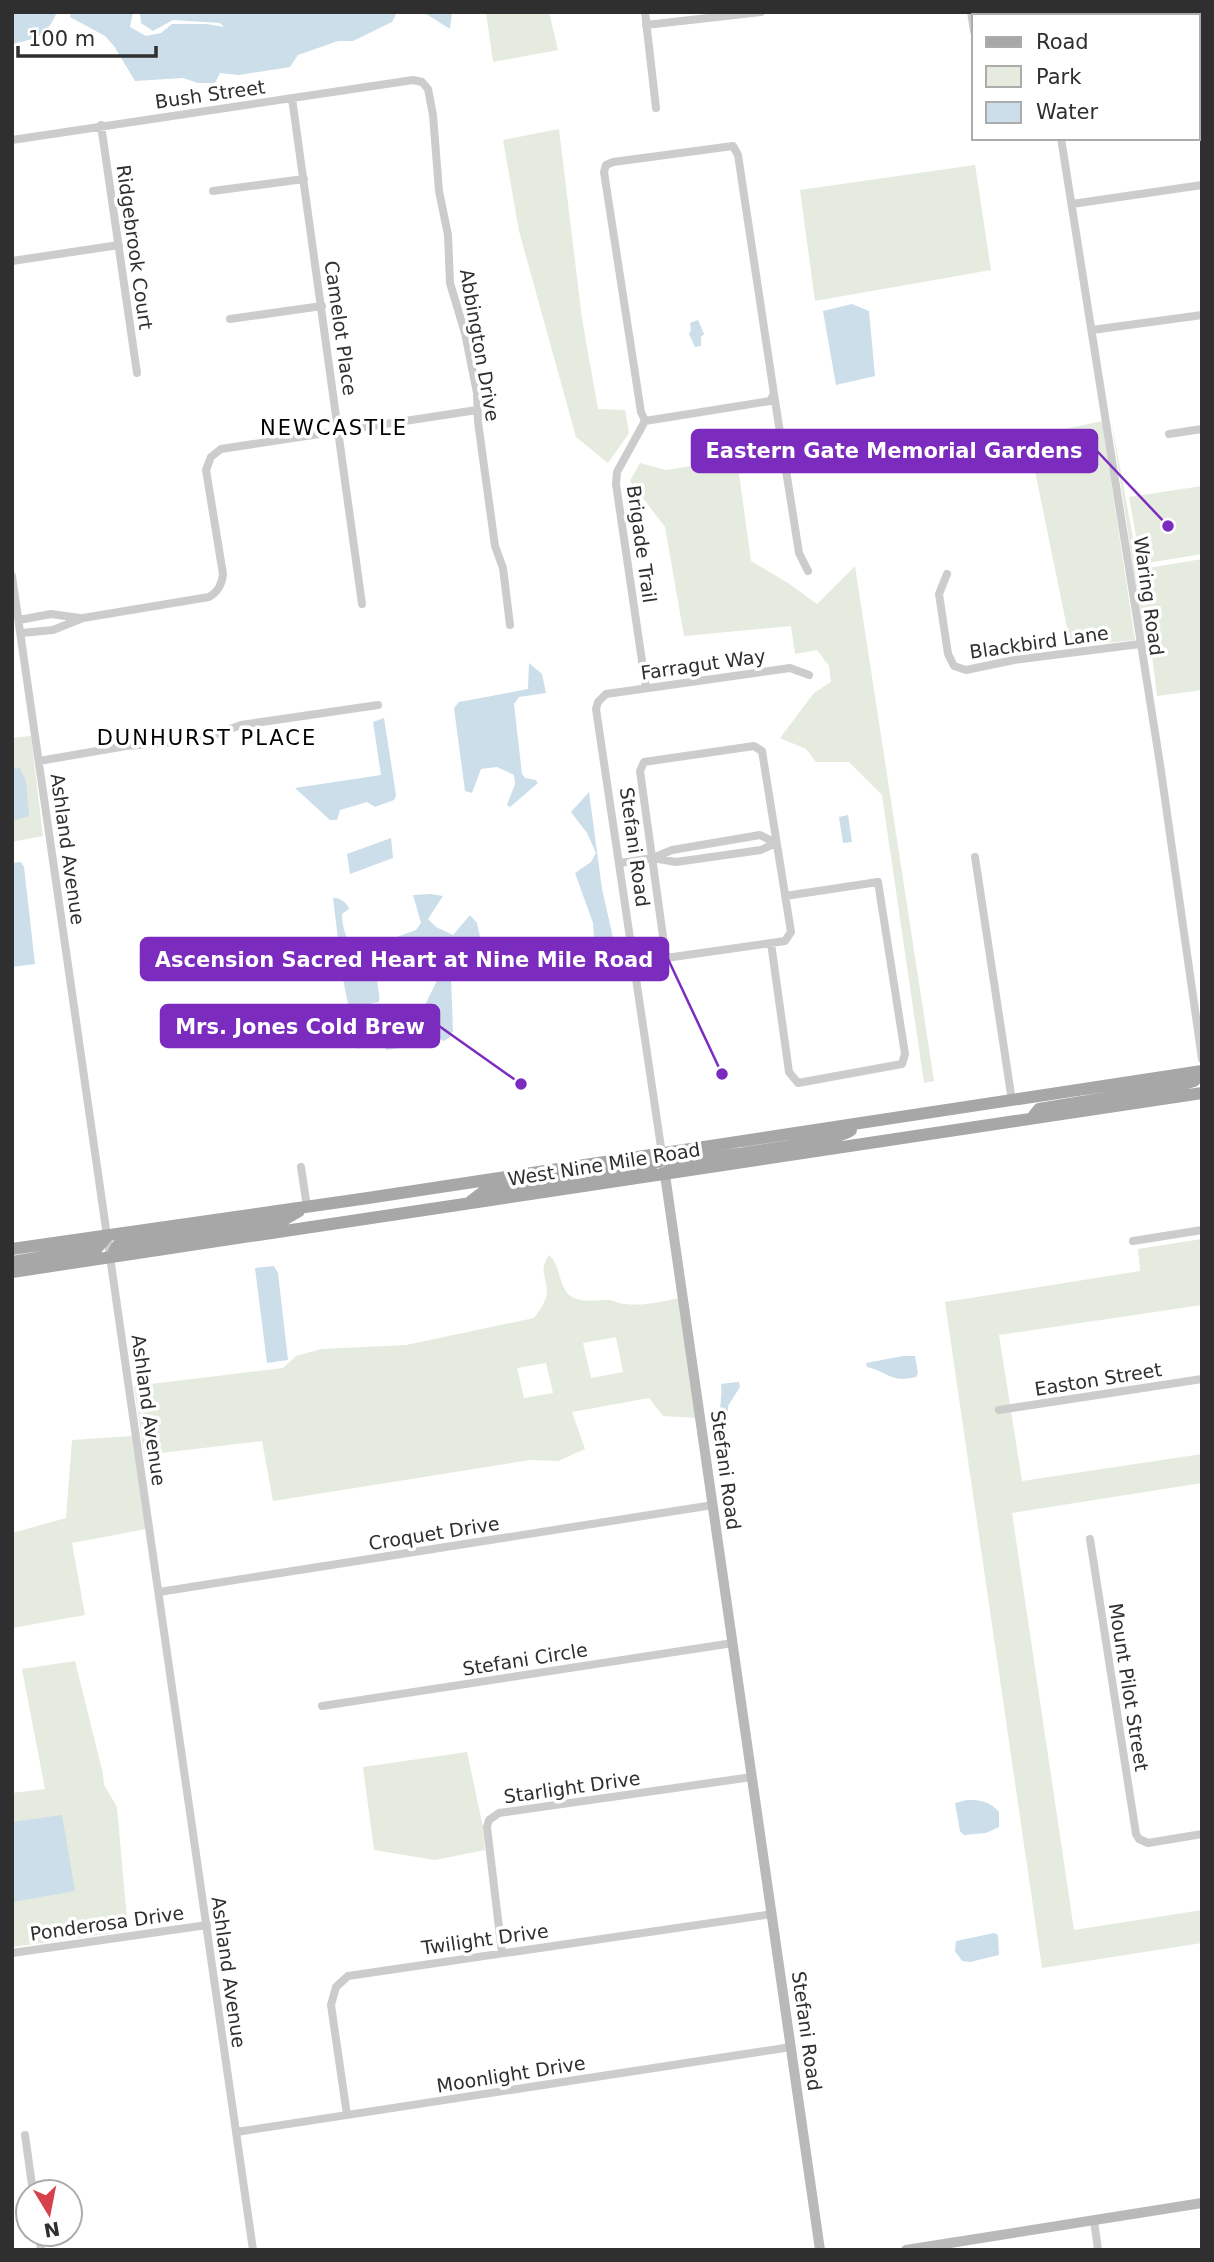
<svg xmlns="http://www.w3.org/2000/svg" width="1214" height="2262" font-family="'DejaVu Sans',sans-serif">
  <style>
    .green { fill: #e5ebde; fill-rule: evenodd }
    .water { fill: #ccdee9 }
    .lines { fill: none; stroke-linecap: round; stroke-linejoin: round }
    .street { stroke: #ccc; stroke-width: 8 }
    .secondary { stroke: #b9b9b9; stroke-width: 10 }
    .primary { stroke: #a7a7a7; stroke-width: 12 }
    .labels { text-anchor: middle; stroke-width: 7; stroke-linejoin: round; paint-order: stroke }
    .street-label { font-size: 19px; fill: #2f2f2f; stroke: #fff }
    .neighbourhood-label { font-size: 21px; letter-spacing: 2px; fill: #000; stroke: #fff }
    .leader { fill: none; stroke: #7b2cbf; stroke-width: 2.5 }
    .callout-dot { fill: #7b2cbf; stroke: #fff; stroke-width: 2.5 }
    .callout { fill: #7b2cbf; stroke: #7b2cbf; stroke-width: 2.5 }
    .callout-label { font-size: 21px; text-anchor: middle; font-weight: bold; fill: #fff }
  </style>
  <rect width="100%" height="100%" fill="#fff"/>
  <!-- green -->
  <path class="green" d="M486,12H549L558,50L493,62Z
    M559,129L582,319L598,409L625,410L629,433L608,463L576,437L519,231L503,140Z
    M975,165L991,270L815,301L800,190Z
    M1111,419L1138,565L1142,569L1202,559V690L1157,696L1150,639H1144Z
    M1102,421L1135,640L1071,647L1028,437Z
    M737,459L751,561L788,583L817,604L855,566L934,1081L924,1083L882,795L849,762H816L806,749L780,738L814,693L831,682L829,666L817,650L795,654L791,626L684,636L665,527L630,481L640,463L666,470Z
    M1202,486V554L1141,564L1129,497Z
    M31,736L43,836L12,842V738Z
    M1202,1239V1305L999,1335L1022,1481L1202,1454V1483L1012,1513L1074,1930L1202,1910V1943L1042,1968L945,1302L1140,1271L1138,1249Z
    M549,1255C560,1264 558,1281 567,1293C577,1304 596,1300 609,1300C614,1300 619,1304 625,1304C643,1306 661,1302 679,1298L696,1418L663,1416L649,1398L572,1412L585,1449L558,1461L530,1460L273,1501L262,1441L144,1455L134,1386L283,1368L296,1356L321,1349L406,1345L534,1318C539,1311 546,1302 547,1293C547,1276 538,1271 549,1255ZM616,1337L623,1372L591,1378L583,1343ZM546,1363L553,1393L524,1398L517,1368Z
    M132,1436L146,1529L72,1543L85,1615L12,1628V1533L66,1518L72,1440Z
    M75,1661L103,1774L104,1785L117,1807L128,1931L12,1947V1793L45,1789L22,1669Z
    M467,1752L483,1827L485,1850L435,1860L374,1850L363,1767Z"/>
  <!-- water -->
  <path class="water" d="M12,12H57C46,37 38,38 12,44Z
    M71,12H133L130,27L146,36L161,33L172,24H207L224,27L220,23L173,20L153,31L141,23L140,12H397L392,22L353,41H338L298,55L290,67L239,75L220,73L215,83H198L183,78L135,81L114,46L105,36L70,17Z
    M423,12H452L450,29Z
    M852,304L869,311L875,376L836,385L823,311Z
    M698,320L704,334L701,337V346L695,347L689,334L691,330L690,323Z
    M529,663L542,674L546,693L519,697L514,704L522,774L525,778L536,780L538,783L510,807L507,805L515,784L514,775L497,767L481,769L472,793L465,791L454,708L459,702L528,689Z
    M384,718L396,795L394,800L375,807L367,802L340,810L337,820H330L295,788L381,775L373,722Z
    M20,768L26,781L29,816L12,821V769Z
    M589,792L602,889L614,942L615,980L597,981L593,923L575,873L591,862L596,853L587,833L571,812Z
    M848,815L852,842L843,843L839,817Z
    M391,838L393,858L350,874L347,854Z
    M21,862L24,867L35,964L12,967V863Z
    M431,894L443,896L428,919L436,927L453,935L470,915L477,923L480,937L453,943L450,951L453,1031L450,1037L444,1041L435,1037L434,1031L440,1023L425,1005C431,992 440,978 441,964C444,934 415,934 395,948C388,953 384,963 380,971C374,987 381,989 379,1002L369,1004L359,1019L363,1047L357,1049L343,979L333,898C339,897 348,903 349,909L342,914C342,927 346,938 353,949L358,951L416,930L421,923L413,895Z
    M382,1028L401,1036L413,1046L386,1050L381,1042L379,1030Z
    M274,1266L278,1273L288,1360L267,1363L255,1268Z
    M903,1356H915L918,1373L916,1377C889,1383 889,1372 867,1367L866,1363Z
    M737,1382H739L740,1387L728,1406V1425L722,1426C717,1414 723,1398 721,1384Z
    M967,1800C981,1800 989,1801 999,1812V1827L986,1833L964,1835L960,1831L955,1803Z
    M62,1815L75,1891L12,1902V1822Z
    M994,1933L998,1935L999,1955L970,1962L962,1961L955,1951L956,1941Z"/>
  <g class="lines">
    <!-- street -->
    <path class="street" d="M645,12L656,108
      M971,12L974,31
      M646,25L761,12
      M1198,27L1202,26
      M292,98L362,604
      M101,125L137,373
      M1061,138L1160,764L1202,1059
      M12,140L413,80L422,82L428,89L433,115L439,191L448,235L450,283L465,333L477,393L478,422L495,546L503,568L510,625
      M213,191L304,179
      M1072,204L1202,185
      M12,261L119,245
      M230,319L322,306
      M1092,330L1202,315
      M774,394L799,553L808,571
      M645,421L770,401L774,394L738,155L733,146L613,162L606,165L604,172L641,412L645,421L617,472L616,484L646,688
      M1169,434L1202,429
      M947,574L939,594L948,654L954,666L966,670L1014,660L1140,644
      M12,576L253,2250
      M19,620L51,614L80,618
      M21,633L53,630L83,618L209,597C218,592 222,585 223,574L206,470L211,457L221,449L477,410
      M754,746L762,751L791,932L785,941L666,958L640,771L644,762Z
      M39,761L126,746L185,741L211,736L241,725L378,705
      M975,857L1012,1101
      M620,863L653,858L672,850L760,835L776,843L761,850L676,862L653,858
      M771,943L789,1072L798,1083L902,1064L905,1054L878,882L785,896
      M634,963L666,958
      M662,1154L596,709L598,702L606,694L790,668L809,675
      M301,1167L307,1207
      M1133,1241L1202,1230
      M999,1410L1202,1379
      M1090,1539L1136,1834L1139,1839L1148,1843L1202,1834
      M159,1592L713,1505
      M322,1706L733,1643
      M12,1953L207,1925
      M502,1953L487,1827L489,1820L499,1813L752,1777
      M347,2115L331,2005L336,1987L348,1976L772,1914
      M236,2132L791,2047
      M25,2135L33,2192
      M1094,2220L1098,2250
      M39,2234L41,2250"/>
    <!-- secondary -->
    <path class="secondary" d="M662,1154L820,2250
      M906,2250L1202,2203"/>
    <!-- primary -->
    <path class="primary" d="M1034,1115L1039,1109L1173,1087L1194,1081L1202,1072
      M666,1174L675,1164C705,1157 837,1143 851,1130
      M471,1201L483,1192L643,1168L659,1161L662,1154
      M12,1249L368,1198L1202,1071
      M111,1257L117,1246L280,1222L299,1211
      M12,1262L97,1248L108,1235
      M12,1272L1202,1093"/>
  </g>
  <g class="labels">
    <!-- street labels -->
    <g class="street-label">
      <text transform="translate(210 94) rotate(-8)" y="7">Bush Street</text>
      <text transform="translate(135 247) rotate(82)" y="7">Ridgebrook Court</text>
      <text transform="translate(341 328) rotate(82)" y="7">Camelot Place</text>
      <text transform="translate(480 345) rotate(80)" y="7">Abbington Drive</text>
      <text transform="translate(642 544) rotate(82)" y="7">Brigade Trail</text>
      <text transform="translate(1149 596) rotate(82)" y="7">Waring Road</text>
      <text transform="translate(1039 642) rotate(-8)" y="7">Blackbird Lane</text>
      <text transform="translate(703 664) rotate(-8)" y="7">Farragut Way</text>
      <text transform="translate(635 847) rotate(82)" y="7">Stefani Road</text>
      <text transform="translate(68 849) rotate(82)" y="7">Ashland Avenue</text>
      <text transform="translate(604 1164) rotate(-9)" y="7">West Nine Mile Road</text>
      <text transform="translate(1098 1379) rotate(-9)" y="7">Easton Street</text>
      <text transform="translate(149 1410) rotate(82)" y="7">Ashland Avenue</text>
      <text transform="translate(726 1470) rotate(82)" y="7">Stefani Road</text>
      <text transform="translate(434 1533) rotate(-9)" y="7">Croquet Drive</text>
      <text transform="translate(525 1659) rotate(-9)" y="7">Stefani Circle</text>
      <text transform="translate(1129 1687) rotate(81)" y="7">Mount Pilot Street</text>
      <text transform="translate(572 1787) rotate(-8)" y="7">Starlight Drive</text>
      <text transform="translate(107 1923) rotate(-8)" y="7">Ponderosa Drive</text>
      <text transform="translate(485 1939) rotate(-8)" y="7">Twilight Drive</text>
      <text transform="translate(229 1972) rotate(82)" y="7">Ashland Avenue</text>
      <text transform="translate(807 2031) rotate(82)" y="7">Stefani Road</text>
      <text transform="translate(511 2074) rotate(-9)" y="7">Moonlight Drive</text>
    </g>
    <!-- neighbourhood labels -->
    <g class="neighbourhood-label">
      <text x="334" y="435">NEWCASTLE</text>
      <text x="207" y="745">DUNHURST PLACE</text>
    </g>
  </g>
  <!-- callouts -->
  <path class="leader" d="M1168 526L1097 451M722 1074L668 959M521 1084L439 1026"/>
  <g class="callout-dot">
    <circle cx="1168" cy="526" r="7"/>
    <circle cx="722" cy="1074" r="7"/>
    <circle cx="521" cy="1084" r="7"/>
  </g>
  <g class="callout">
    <rect x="692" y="430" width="405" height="42" rx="7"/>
    <rect x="141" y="938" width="527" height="42" rx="7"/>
    <rect x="161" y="1005" width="278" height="42" rx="7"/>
  </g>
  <g class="callout-label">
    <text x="894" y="458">Eastern Gate Memorial Gardens</text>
    <text x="404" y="967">Ascension Sacred Heart at Nine Mile Road</text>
    <text x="300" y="1034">Mrs. Jones Cold Brew</text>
  </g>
  <!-- border -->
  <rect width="1214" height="2262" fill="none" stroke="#2f2f2f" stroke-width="28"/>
  <!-- legend -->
  <rect x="972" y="14" width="228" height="126" fill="#ffffff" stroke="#acacac" stroke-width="2"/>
  <rect x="986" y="37" width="35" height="10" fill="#a7a7a7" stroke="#acacac" stroke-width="2"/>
  <text x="1036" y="49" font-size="21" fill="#2f2f2f">Road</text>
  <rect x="986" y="66" width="35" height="21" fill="#e5ebde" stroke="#acacac" stroke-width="2"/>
  <text x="1036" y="84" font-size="21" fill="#2f2f2f">Park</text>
  <rect x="986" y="102" width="35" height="21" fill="#ccdee9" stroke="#acacac" stroke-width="2"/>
  <text x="1036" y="119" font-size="21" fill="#2f2f2f">Water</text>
  <!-- north arrow -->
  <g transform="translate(49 2213) rotate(170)"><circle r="33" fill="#ffffff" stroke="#acacac" stroke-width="2"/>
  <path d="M0-5L12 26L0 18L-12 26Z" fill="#d6414c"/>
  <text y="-10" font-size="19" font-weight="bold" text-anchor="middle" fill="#2f2f2f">N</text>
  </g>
  <!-- scale -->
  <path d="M18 46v10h138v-10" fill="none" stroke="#2f2f2f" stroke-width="3.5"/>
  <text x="28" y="46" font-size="21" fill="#2f2f2f" stroke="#ffffff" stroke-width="5" paint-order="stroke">100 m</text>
</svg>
